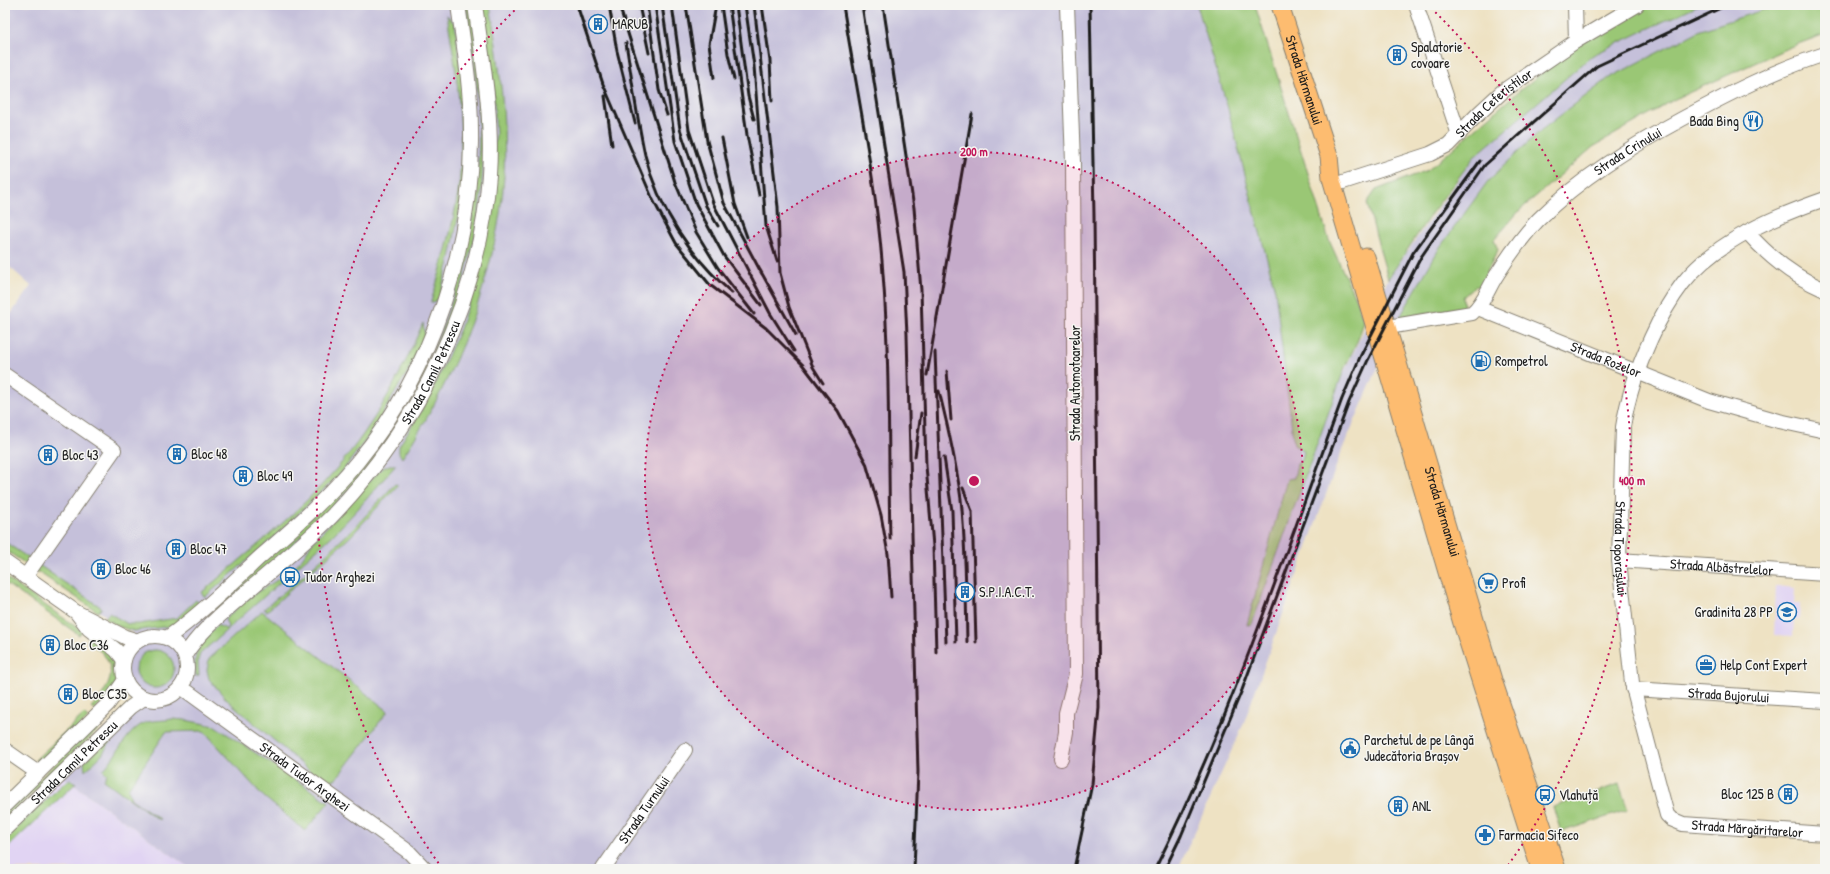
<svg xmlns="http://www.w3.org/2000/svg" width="1830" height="874" font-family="'Patrick Hand',sans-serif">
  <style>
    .built { fill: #e1d4f3 }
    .industrial { fill: #c5c0da }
    .green { fill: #9ac775; stroke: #5b7248 }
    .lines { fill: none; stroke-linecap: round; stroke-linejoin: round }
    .minor-casing { stroke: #857f70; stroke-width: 16 }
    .major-casing { stroke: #857f70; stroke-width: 19 }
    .minor { stroke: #fff; stroke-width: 14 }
    .major { stroke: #fdbc70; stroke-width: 17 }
    .rail { stroke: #1c1c1c; stroke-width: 3 }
    .ring { fill: none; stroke: #c2185b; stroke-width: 2; stroke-dasharray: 2 4 }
    .labels { text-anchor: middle; stroke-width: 3; stroke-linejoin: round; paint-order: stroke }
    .poi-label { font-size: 14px; fill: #1c1c1c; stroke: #f6f6f2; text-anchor: start }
    .street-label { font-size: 14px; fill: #1c1c1c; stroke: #f6f6f2 }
    .centre { fill: #c2185b; stroke: #f6f6f2; stroke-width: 2 }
    .ring-label { font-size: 12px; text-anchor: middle; font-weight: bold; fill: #c2185b; stroke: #f6f6f2; stroke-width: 3; stroke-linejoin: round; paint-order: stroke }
  </style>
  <rect width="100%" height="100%" fill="#f6f6f2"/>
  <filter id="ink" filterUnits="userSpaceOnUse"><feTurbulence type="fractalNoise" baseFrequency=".025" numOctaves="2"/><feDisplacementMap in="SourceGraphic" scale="8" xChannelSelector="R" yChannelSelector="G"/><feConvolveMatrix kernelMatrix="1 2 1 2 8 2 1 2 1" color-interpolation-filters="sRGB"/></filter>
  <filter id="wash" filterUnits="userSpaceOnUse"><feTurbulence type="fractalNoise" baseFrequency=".012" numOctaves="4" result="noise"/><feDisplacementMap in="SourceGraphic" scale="16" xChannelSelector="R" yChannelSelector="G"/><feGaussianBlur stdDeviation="0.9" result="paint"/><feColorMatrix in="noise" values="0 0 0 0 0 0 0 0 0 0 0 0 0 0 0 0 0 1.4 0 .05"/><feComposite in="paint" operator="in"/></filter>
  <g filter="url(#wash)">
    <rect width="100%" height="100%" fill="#eee2c3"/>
    <!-- built -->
    <path class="built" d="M1776,586L1795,588L1794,604H1800L1799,619H1794L1793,636L1774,635Z
      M59,774L191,869H5V825Z"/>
    <!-- industrial -->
    <path class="industrial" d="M5,5H1197L1224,93L1301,364L1309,446L1388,279L1474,157L1593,55L1698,5H1815L1494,183L1400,317L1342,450L1243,725L1178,869H191L59,774L135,700L127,686L124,662V655L135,635L5,550V322L31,286L5,263Z"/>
    <!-- green -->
    <path class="green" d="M466,5H471L477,45L484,145L481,197L475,235L458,300L426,377L376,458L323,517L216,611L213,607C241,581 270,555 298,529C324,506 350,483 372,455C440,367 476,254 479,144C480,97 473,51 466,5Z
      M481,5H490C499,62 507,119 504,177C498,271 455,380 402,458L399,453V446L421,411L439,376L460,329L477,278L496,134L493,83Z
      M1197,5H1255L1329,240L1356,300L1364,322L1357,342L1345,367L1252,624L1247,625L1287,479L1294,478L1297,464L1302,460L1304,451L1294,445L1275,290L1227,105Z
      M1643,5H1698L1593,55L1474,157L1431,214L1388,279L1367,203L1376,190L1428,170L1519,91L1595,31Z
      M1778,5H1825V34L1790,47L1675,99L1593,147L1520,210L1494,240L1498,250L1479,287L1475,286L1463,297L1464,307L1400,317L1440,247L1488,181L1540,131L1609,78L1701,30Z
      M447,15L455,24L465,105L463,192L450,258L439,298L434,302H431C442,266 452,230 458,193C466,134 457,74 447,15Z
      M423,323L425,336L407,373L370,434L341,473L274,537L205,597L201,593C247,553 297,515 337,468C375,424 400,376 423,323Z
      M390,465H396L357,510L332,536L200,654L198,661L199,675L196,676C192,648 201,645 217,625L226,629L228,627L225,619C235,610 245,600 256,593C280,578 298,570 311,544L383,467Z
      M395,484L398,485L350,537L267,611L264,609L305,574L354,528Z
      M5,542L102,608L98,612L5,550Z
      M5,577L82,631L79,635L5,583Z
      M196,600L200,604L179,624L171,626L134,631L120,627L105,618L109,613L128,624H139L177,618Z
      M262,611L388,711L336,779L328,782L318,778L227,700L209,679L207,670L209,659Z
      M90,636L109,650L117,670L116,681L112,692L94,710L91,707C105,693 119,675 104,655C100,650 92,645 87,641Z
      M136 669a19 19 0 1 1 38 0a19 19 0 1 1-38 0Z
      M84,714L88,718L45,761L35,760Z
      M172,719L185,720L215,726L329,802L305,831L263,796L204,731L166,732L128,789L131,799L160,819L159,820L104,780L107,774L103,770C117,756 128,728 147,722C155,720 164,721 172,719Z
      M95,726L99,729L5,819V812Z
      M108,739L110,742L102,755L85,771L84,762Z
      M70,780L76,783L5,850V839L64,783Z
      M1619,784L1628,810L1561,832L1553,807Z"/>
  </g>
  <g filter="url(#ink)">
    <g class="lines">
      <defs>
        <g id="minor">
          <path d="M1416,5L1459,135"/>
          <path d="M1575,5L1576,41"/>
          <path id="s1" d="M1343,182L1430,154L1448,145L1477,115L1503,91L1576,41L1637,5"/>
          <path id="s2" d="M1825,199C1776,216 1717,240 1683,283C1670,300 1660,318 1651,338C1638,367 1628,395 1623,427L1619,560L1632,683L1667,815L1671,819L1683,824L1825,834"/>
          <path d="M1747,232C1769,257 1794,277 1825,290"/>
          <path id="s3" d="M1478,308L1709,401L1779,421L1825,431"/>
          <path id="s4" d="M1388,327L1472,313C1484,303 1489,286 1498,273C1510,254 1523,236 1538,220C1580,178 1630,147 1682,119C1728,94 1775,70 1825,54"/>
          <path d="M5,375L114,450L25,577"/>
          <path id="s5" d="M1619,560L1825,574"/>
          <path d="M5,562L76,612L89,629L116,650L124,660"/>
          <path d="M78,613L125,637L138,641"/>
          <circle cx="155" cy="668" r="32"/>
          <path d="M167,638C200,614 230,585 260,557C295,527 329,497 358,461C432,371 473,246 471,131C471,89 464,47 458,5"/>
          <path id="s6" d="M185,655C200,631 222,614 243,595C272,570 303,545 331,517C418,427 480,301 489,175C493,118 483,62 475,5"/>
          <path id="s7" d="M181,687L409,852L425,869"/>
          <path id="s8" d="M1633,689L1825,701"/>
          <path d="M5,750L38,773"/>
          <path d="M1061,759L1066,732V713L1076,674L1073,162L1067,5"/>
          <path d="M5,805L108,704L125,680"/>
          <path id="s9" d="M5,829L131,707L144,698"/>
          <path id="s10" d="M603,869L685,750"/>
        </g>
        <g id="major">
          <path id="s11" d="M1280,5L1329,156L1331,178L1462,623L1540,869"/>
          <path id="s12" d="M1366,257L1493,680L1557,869"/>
        </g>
      </defs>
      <!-- minor casing -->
      <use href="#minor" class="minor-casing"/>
      <!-- major casing -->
      <use href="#major" class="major-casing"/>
      <!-- minor -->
      <use href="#minor" class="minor"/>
      <!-- major -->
      <use href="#major" class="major"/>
      <!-- rail -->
      <path class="rail" d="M577,5L603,84L653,200L676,243L710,285L766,328L802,364L838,411L866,463L881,515L888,554L891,597
        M609,5L617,51L635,123
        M619,5L675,182L696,232L718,268L754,314
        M639,5L649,53
        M647,5L659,90L667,115
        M655,5L675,141L696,204L724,256L761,305
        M662,5L680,129L706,206L718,226
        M672,5L689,130L713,203L770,313L794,351
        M686,5L707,141L724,203L762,274
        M721,5L728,54L734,79
        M729,5L747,135L759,195
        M736,5L748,96L754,119
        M745,5L754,66L766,226L777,261
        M754,5L778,207L780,273L789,307L813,367L823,383
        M762,5L770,61L772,101
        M843,5C857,94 877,184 883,274C890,362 888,451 890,539
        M862,5L904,272L907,335L918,772L914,869
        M883,5L914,208L921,290L926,466L933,546L936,652
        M626,43C632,80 637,118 645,155C658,208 691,257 732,293
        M714,78L709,44L716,5
        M605,96L612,145
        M722,138L735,204L747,237
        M760,270L796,335
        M935,352L946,642
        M947,371L951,420
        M927,375L972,114
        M939,391C948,427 956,462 961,499C966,547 966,595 967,642
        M915,456L921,413
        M944,457L952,511L956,642
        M963,488L972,511L976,642
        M1074,869L1092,784L1099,708L1094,216L1090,5
        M1155,869C1230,720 1284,556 1342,399L1360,357L1413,253L1480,161
        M1165,869L1181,836L1242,690L1349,402L1368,360L1421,257L1485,165L1597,66L1727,5"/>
    </g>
  </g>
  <!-- distance rings -->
  <circle cx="974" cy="481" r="329" fill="#c2185b" fill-opacity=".12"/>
  <g class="ring">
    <circle cx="974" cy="481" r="329"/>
    <path d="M442 868A658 658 0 0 1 517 8M1431 8A658 658 0 0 1 1506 868"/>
  </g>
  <!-- icons -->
  <defs>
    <symbol id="building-ring" viewBox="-11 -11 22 22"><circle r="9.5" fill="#f6f6f2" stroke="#1f6fb2" stroke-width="1.5"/><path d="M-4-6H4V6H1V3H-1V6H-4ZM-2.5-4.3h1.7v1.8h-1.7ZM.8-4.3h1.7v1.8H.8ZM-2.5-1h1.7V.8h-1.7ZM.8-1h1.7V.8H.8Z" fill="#1f6fb2"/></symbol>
    <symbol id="restaurant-ring" viewBox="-11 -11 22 22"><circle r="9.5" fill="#f6f6f2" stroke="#1f6fb2" stroke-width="1.5"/><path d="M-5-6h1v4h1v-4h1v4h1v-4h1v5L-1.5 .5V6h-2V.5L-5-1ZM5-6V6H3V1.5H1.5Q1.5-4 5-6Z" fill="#1f6fb2"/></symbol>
    <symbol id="fuel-ring" viewBox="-11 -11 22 22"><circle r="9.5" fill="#f6f6f2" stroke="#1f6fb2" stroke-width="1.5"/><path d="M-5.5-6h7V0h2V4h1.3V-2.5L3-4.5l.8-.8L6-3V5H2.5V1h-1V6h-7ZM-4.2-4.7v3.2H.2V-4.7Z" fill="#1f6fb2"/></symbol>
    <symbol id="bus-ring" viewBox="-11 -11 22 22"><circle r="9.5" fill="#f6f6f2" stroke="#1f6fb2" stroke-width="1.5"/><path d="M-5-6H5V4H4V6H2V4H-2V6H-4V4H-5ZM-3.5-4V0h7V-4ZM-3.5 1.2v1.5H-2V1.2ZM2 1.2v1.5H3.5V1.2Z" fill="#1f6fb2"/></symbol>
    <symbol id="supermarket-ring" viewBox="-11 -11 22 22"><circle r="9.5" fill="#f6f6f2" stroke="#1f6fb2" stroke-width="1.5"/><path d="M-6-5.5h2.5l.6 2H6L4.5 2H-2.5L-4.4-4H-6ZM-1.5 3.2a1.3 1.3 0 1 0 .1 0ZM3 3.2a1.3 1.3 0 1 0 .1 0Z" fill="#1f6fb2"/></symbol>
    <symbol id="school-ring" viewBox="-11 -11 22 22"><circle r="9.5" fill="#f6f6f2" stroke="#1f6fb2" stroke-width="1.5"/><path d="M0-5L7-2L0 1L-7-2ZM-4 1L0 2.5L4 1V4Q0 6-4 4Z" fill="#1f6fb2"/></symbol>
    <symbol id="office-ring" viewBox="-11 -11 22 22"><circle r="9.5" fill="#f6f6f2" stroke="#1f6fb2" stroke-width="1.5"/><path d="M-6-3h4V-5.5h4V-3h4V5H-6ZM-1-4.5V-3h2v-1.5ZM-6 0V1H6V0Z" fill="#1f6fb2"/></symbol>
    <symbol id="civic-ring" viewBox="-11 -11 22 22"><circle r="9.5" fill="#f6f6f2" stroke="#1f6fb2" stroke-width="1.5"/><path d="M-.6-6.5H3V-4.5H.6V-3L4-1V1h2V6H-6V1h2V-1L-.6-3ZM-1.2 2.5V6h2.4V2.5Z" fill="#1f6fb2"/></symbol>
    <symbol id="pharmacy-ring" viewBox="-11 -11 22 22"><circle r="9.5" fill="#f6f6f2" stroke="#1f6fb2" stroke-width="1.5"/><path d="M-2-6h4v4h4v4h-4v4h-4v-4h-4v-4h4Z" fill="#1f6fb2"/></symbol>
  </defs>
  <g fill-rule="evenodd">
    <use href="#building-ring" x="587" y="13" width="22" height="22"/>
    <use href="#building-ring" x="1386" y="44" width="22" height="22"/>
    <use href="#restaurant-ring" x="1742" y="110" width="22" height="22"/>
    <use href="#fuel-ring" x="1470" y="350" width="22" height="22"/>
    <use href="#building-ring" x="166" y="443" width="22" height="22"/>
    <use href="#building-ring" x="37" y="444" width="22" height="22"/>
    <use href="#building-ring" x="232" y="465" width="22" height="22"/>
    <use href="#building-ring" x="165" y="538" width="22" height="22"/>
    <use href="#building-ring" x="90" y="558" width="22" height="22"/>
    <use href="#bus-ring" x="279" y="566" width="22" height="22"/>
    <use href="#supermarket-ring" x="1477" y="572" width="22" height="22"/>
    <use href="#building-ring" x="954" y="581" width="22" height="22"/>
    <use href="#school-ring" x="1776" y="601" width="22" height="22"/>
    <use href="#building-ring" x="39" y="634" width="22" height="22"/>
    <use href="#office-ring" x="1695" y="654" width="22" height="22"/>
    <use href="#building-ring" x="57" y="683" width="22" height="22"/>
    <use href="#civic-ring" x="1339" y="737" width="22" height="22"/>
    <use href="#building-ring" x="1777" y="783" width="22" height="22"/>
    <use href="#bus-ring" x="1534" y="784" width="22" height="22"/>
    <use href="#building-ring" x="1387" y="795" width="22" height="22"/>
    <use href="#pharmacy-ring" x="1474" y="824" width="22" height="22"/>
  </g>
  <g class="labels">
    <!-- poi labels -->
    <g class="poi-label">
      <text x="612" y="29">MARUB</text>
      <text x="1411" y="52">Spalatorie<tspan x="1411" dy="16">covoare</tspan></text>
      <text x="1739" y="126" text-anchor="end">Bada Bing</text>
      <text x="1495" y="366">Rompetrol</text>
      <text x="191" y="459">Bloc 48</text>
      <text x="62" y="460">Bloc 43</text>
      <text x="257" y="481">Bloc 49</text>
      <text x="190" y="554">Bloc 47</text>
      <text x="115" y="574">Bloc 46</text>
      <text x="304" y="582">Tudor Arghezi</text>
      <text x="1502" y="588">Profi</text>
      <text x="979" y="597">S.P.I.A.C.T.</text>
      <text x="1773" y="617" text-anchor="end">Gradinita 28 PP</text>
      <text x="64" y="650">Bloc C36</text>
      <text x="1720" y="670">Help Cont Expert</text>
      <text x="82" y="699">Bloc C35</text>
      <text x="1364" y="745">Parchetul de pe Lângă<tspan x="1364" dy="16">Judecătoria Brașov</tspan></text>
      <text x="1774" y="799" text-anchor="end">Bloc 125 B</text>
      <text x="1559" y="800">Vlahuță</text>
      <text x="1412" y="811">ANL</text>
      <text x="1499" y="840">Farmacia Sifeco</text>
    </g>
    <!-- street labels -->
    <g class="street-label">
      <text dy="5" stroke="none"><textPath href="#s11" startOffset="79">Strada Hărmanului</textPath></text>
      <text dy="5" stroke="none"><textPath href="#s1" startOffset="174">Strada Ceferiștilor</textPath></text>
      <text dy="5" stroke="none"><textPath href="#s4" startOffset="313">Strada Crinului</textPath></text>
      <text dy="5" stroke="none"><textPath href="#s3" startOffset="138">Strada Rozelor</textPath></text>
      <text dy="5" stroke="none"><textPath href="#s6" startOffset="378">Strada Camil Petrescu</textPath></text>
      <text transform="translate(1075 383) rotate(-90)" y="5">Strada Automotoarelor</text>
      <text dy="5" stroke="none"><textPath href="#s12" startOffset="266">Strada Hărmanului</textPath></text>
      <text dy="5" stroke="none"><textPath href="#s2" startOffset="446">Strada Toporașului</textPath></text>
      <text dy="5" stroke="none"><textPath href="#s5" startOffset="103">Strada Albăstrelelor</textPath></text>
      <text dy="5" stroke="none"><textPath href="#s8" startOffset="96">Strada Bujorului</textPath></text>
      <text dy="5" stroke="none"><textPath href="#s9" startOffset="96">Strada Camil Petrescu</textPath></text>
      <text dy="5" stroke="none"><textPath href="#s7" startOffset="153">Strada Tudor Arghezi</textPath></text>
      <text dy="5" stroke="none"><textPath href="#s10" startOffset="72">Strada Turnului</textPath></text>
      <text dy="5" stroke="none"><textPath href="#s2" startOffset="801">Strada Mărgăritarelor</textPath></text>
    </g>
  </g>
  <circle cx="974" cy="481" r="6" class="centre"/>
  <g class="ring-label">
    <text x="974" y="156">200 m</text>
    <text x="1632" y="485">400 m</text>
  </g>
  <!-- margin -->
  <rect width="1830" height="874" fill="none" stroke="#f6f6f2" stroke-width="20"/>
</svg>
